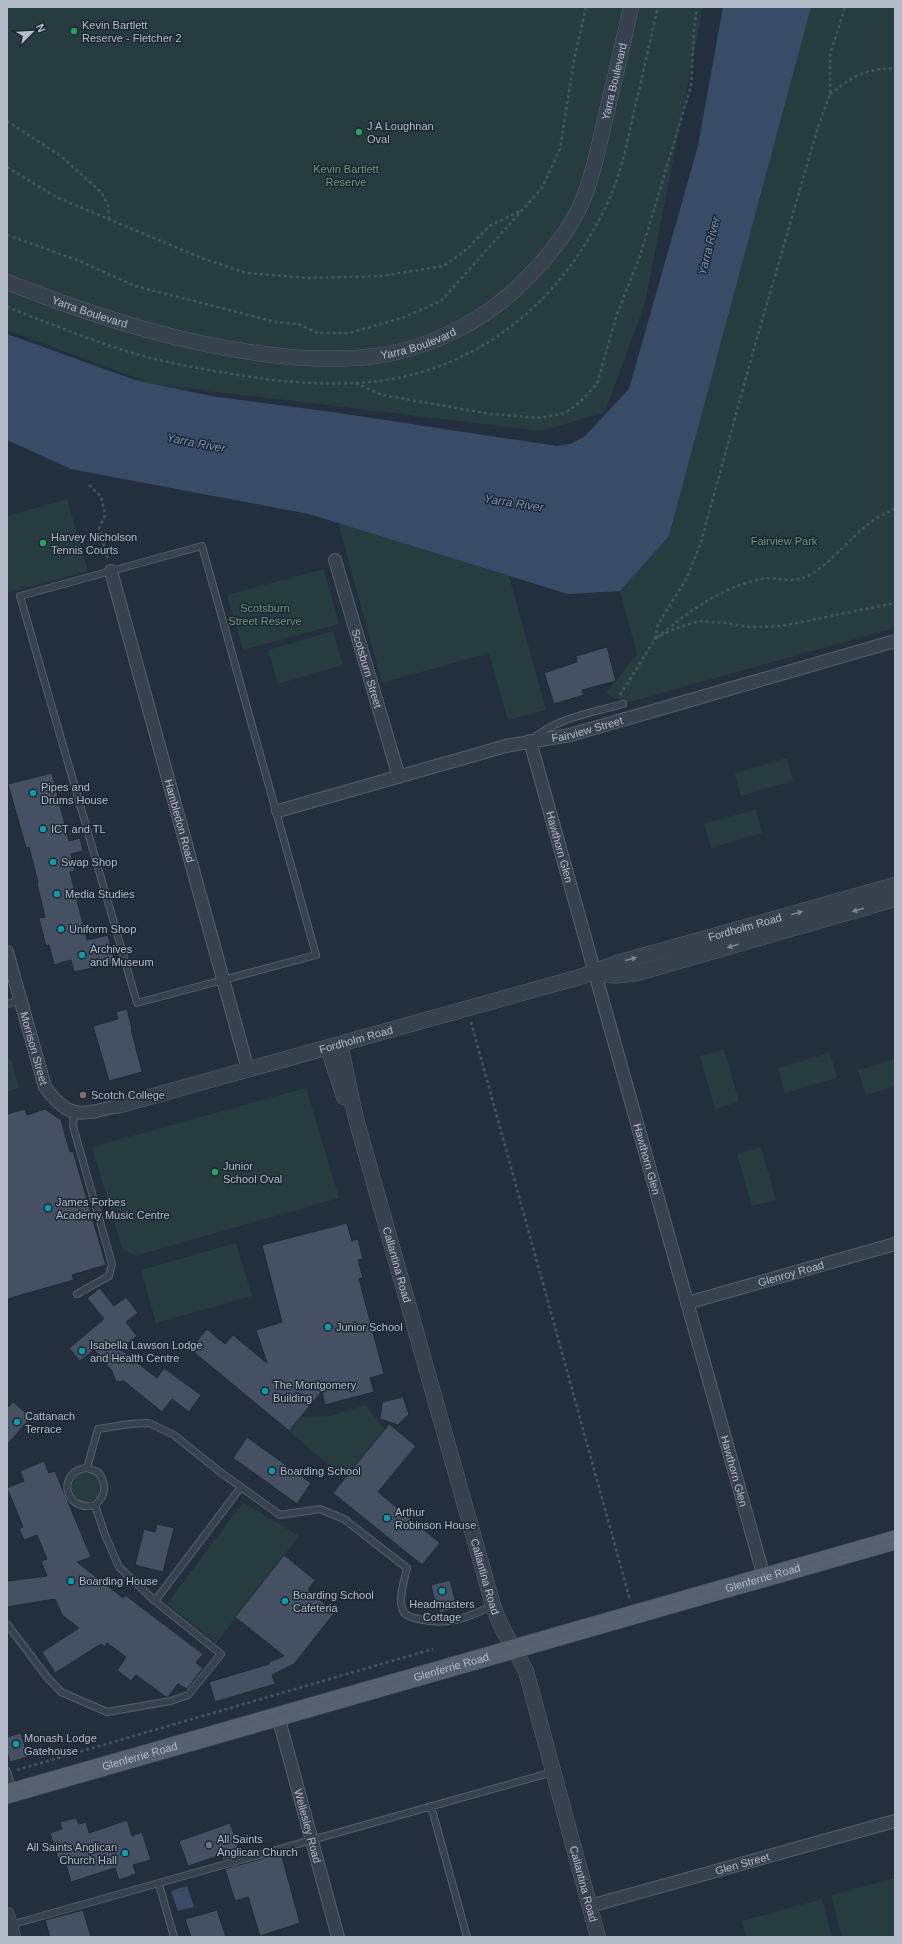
<svg xmlns="http://www.w3.org/2000/svg" width="902" height="1944" font-family="Arial,sans-serif">
  <style>
    .green { fill: #263c3f }
    .water { fill: #394c67 }
    .building { fill: #455162; stroke: #1f2835 }
    .lines { fill: none; stroke-linecap: round; stroke-linejoin: round }
    .service-casing { stroke: #565f6c; stroke-width: 8 }
    .minor-casing { stroke: #565f6c; stroke-width: 14 }
    .tertiary-casing { stroke: #565f6c; stroke-width: 16 }
    .primary-casing { stroke: #414a57; stroke-width: 20 }
    .path { stroke: #44595c; stroke-width: 2.5; stroke-dasharray: 3 3; stroke-linecap: butt }
    .service { stroke: #38414e; stroke-width: 6 }
    .minor { stroke: #38414e; stroke-width: 12 }
    .tertiary { stroke: #38414e; stroke-width: 15 }
    .primary { stroke: #56606e; stroke-width: 19 }
    .tram { stroke: #5a6575; stroke-width: 1 }
    .oneway { fill: #7c8592 }
    .leisure-dot { fill: #2e9e5b; stroke: #1d2633; stroke-width: 1.5 }
    .culture-dot { fill: #0f9aa8; stroke: #1d2633; stroke-width: 1.5 }
    .education-dot { fill: #8d6e63; stroke: #1d2633; stroke-width: 1.5 }
    .worship-dot { fill: #6b7280; stroke: #1d2633; stroke-width: 1.5 }
    .labels { text-anchor: middle; stroke-width: 3; stroke-linejoin: round; paint-order: stroke }
    .poi-label { font-size: 11px; fill: #b4bcc9; stroke: #1d2633; text-anchor: start }
    .street-label { font-size: 11px; fill: #b4bcc9; stroke: #1d2633 }
    .park-label { font-size: 11px; fill: #6b9a76; stroke: #1d2633 }
    .water-label { font-size: 12px; font-style: italic; fill: #7c92b1; stroke: #1d2633 }
  </style>
  <rect width="100%" height="100%" fill="#242f3e"/>
  <!-- green -->
  <path class="green" d="M7,7H703L645,303L605,412L542,431L152,384L7,330Z
    M811,7H895V628L626,703L606,693L637,654L620,591L669,536Z
    M67,499L88,571L7,593V516Z
    M338,522L509,576L546,710L508,720L489,653L382,683Z
    M324,569L339,624L243,650L227,595Z
    M333,631L343,665L278,684L268,650Z
    M787,758L793,781L741,796L735,773Z
    M756,809L762,833L711,848L704,824Z
    M724,1049L739,1102L715,1109L700,1056Z
    M830,1053L837,1078L785,1093L778,1068Z
    M7,1058L12,1061L19,1088L9,1091L7,1090Z
    M895,1059V1086L866,1095L858,1070Z
    M306,1088L339,1198L135,1256L122,1248L92,1147Z
    M761,1147L776,1200L752,1206L737,1154Z
    M236,1243L252,1296L156,1323L141,1270Z
    M366,1405L385,1430L345,1479L289,1431L300,1417L329,1416Z
    M71 1487a15 15 0 1 1 30 0a15 15 0 1 1-30 0Z
    M243,1502L299,1536L216,1643L167,1604Z
    M895,1878V1937H842L831,1895Z
    M822,1899L832,1937H746L742,1921Z"/>
  <!-- water -->
  <path class="water" d="M723,7H811L669,536L620,591L568,594L309,514L71,469L7,440V334L135,380L211,396L332,412L557,446L570,444L584,437L629,389L698,146Z
    M187,1886L194,1907L178,1911L171,1891Z"/>
  <!-- building -->
  <path class="building" d="M607,647L616,681L582,690L584,695L554,704L544,673L577,662L576,656Z
    M52,773L69,841L80,838L83,851L71,854L75,871L70,872L87,940L108,935L115,963L74,972L71,960L54,965L49,945L46,946L39,918L45,917L37,884L38,883L29,847L26,848L8,784Z
    M127,1009L132,1029H131L142,1072L109,1081L93,1026L118,1019L116,1012Z
    M25,1109L27,1115L45,1109L61,1120L70,1152L73,1151L106,1265L72,1275L74,1280L7,1299V1114Z
    M347,1223L352,1241L358,1239L363,1259L358,1260L363,1278L359,1279L384,1374L370,1378L374,1392L325,1405L322,1391L289,1431L190,1349L207,1329L225,1344L233,1335L267,1363L256,1330L282,1322L262,1245Z
    M100,1288L114,1306L126,1297L138,1313L126,1322L137,1336L120,1349L157,1378L164,1368L201,1395L189,1412L172,1399L162,1412L124,1381L116,1382L112,1371L94,1350L80,1361L69,1348L104,1319L87,1298Z
    M403,1397L409,1414L398,1425L380,1419L382,1402Z
    M13,1402L31,1417L7,1445V1408Z
    M389,1424L416,1446L378,1492L440,1543L422,1565L333,1493Z
    M247,1437L311,1483L297,1504L233,1458Z
    M44,1461L49,1473L55,1471L91,1557L77,1562L123,1598L125,1595L203,1654L196,1663L203,1668L187,1689L178,1684L168,1697H166L136,1675L131,1681L117,1670L126,1657L107,1643L105,1647L101,1644L55,1673L42,1652L79,1628L62,1615L55,1599L7,1607V1581L47,1576L41,1561L47,1559L37,1535L24,1540L19,1529L23,1527L7,1488L24,1481L20,1471Z
    M157,1524L174,1528L163,1572L135,1565L144,1529L155,1532Z
    M284,1555L315,1580L308,1590L335,1612L294,1664L272,1675L275,1684L215,1702L209,1682L269,1664V1662L284,1656L235,1617Z
    M450,1580L457,1608L440,1613L438,1607H436L431,1585Z
    M21,1733L28,1757L10,1762L7,1751V1737Z
    M76,1818L79,1824L86,1822L89,1833L127,1820L132,1836L142,1832L151,1860L133,1865L136,1874L119,1880L115,1868L71,1882L64,1857L58,1859L50,1833L62,1829L60,1822Z
    M230,1823L241,1855L223,1860L221,1855L188,1866L179,1841Z
    M281,1853L300,1923L260,1936L248,1897L235,1901L225,1869Z
    M83,1910L91,1937H50L45,1920Z
    M217,1910L226,1937H191L185,1919Z"/>
  <g class="lines">
    <defs>
      <path id="service" d="M202,546L316,955L137,1003L20,596Z
        M531,741C552,719 594,712 623,704
        M7,1004L21,1000
        M74,1112L73,1126L112,1264L109,1276L77,1294
        M87,1468C56,1471 64,1513 95,1505
        M155,1601L241,1487
        M7,1624L47,1677L61,1692L107,1712L171,1701L188,1695L221,1654L155,1601L119,1567L105,1535L95,1505C106,1496 107,1484 98,1472L87,1468L98,1429L130,1424L149,1423L174,1435L220,1472L280,1515L320,1509L344,1519L407,1568C405,1579 398,1597 402,1608C404,1616 411,1617 418,1619C446,1626 469,1618 493,1605
        M7,1771L13,1791
        M431,1806L467,1937
        M159,1884L174,1937
        M10,1925L553,1772"/>
      <g id="minor">
        <path id="s1" d="M335,560L399,777"/>
        <path id="s2" d="M111,571L248,1070"/>
        <path id="s3" d="M530,741L764,1577"/>
        <path id="s4" d="M278,811L506,746L570,735L895,641"/>
        <path id="s5" d="M7,952L45,1087C69,1120 81,1115 117,1106"/>
        <path id="s6" d="M687,1303L895,1244"/>
        <path id="s7" d="M278,1716L338,1937"/>
        <path id="s8" d="M590,1906L895,1821"/>
      </g>
      <g id="tertiary">
        <path id="s9" d="M7,282C98,318 193,348 290,357C319,359 347,360 375,356C433,348 488,319 528,277C548,257 566,234 579,209C592,180 598,150 605,119C614,82 623,44 631,7"/>
        <path d="M595,972C612,977 624,976 641,972L895,899"/>
        <path id="s10" d="M340,1044L356,1119L493,1605C500,1630 515,1648 526,1671L598,1937"/>
        <path d="M328,1048L344,1097"/>
        <path id="s11" d="M117,1106L580,977L617,963L895,885"/>
        <path d="M7,1915L13,1937"/>
      </g>
      <g id="primary">
        <path id="s12" d="M7,1794L895,1540"/>
      </g>
    </defs>
    <!-- service casing -->
    <use href="#service" class="service-casing"/>
    <!-- minor casing -->
    <use href="#minor" class="minor-casing"/>
    <!-- tertiary casing -->
    <use href="#tertiary" class="tertiary-casing"/>
    <!-- primary casing -->
    <use href="#primary" class="primary-casing"/>
    <!-- path -->
    <path class="path" d="M830,94C855,75 862,70 895,68
      M7,121L62,157L101,192L108,205L109,218
      M7,167L56,197L204,259L247,273L308,278L382,276L444,266L468,248L489,226L520,211
      M7,235L77,260L135,286L276,322L298,324L318,333H349L402,318L441,301L542,188L560,149L574,60L586,7
      M7,307C44,321 82,337 120,349C152,360 187,366 220,372C277,382 340,389 398,378C494,358 565,293 606,206C621,175 628,140 635,107C643,74 650,40 658,7
      M356,383L382,395L491,414L540,418L565,413L579,403L597,384L617,314L640,256L691,86L694,30L697,7
      M89,485L101,496L105,515L99,529L108,559
      M895,508C887,514 878,516 871,522C850,537 827,569 803,578C789,583 774,576 761,579C719,588 687,613 655,639L674,629L699,621L726,623L749,627L781,626L895,603
      M620,695L655,639L658,624L687,578L701,542L753,352L818,127L830,94V55L845,7
      M471,1022L630,1600
      M17,1770L433,1649"/>
    <!-- service -->
    <use href="#service" class="service"/>
    <!-- minor -->
    <use href="#minor" class="minor"/>
    <!-- tertiary -->
    <use href="#tertiary" class="tertiary"/>
    <!-- primary -->
    <use href="#primary" class="primary"/>
    <!-- tram -->
    <path class="tram" d="M7,1790L533,1637L895,1535
      M7,1798L895,1543"/>
  </g>
  <!-- one-way arrows -->
  <defs><path id="oneway-solid" d="M-6-.8H1V-3.2L6.5 0L1 3.2V.8H-6Z"/></defs>
  <g class="oneway">
    <use href="#oneway-solid" transform="translate(858 910) rotate(164)"/>
    <use href="#oneway-solid" transform="translate(797 913) rotate(-16)"/>
    <use href="#oneway-solid" transform="translate(733 946) rotate(164)"/>
    <use href="#oneway-solid" transform="translate(631 959) rotate(-15)"/>
  </g>
  <!-- markers -->
  <g class="leisure-dot">
    <circle cx="74" cy="31" r="4"/>
    <circle cx="359" cy="132" r="4"/>
    <circle cx="43" cy="543" r="4"/>
    <circle cx="215" cy="1172" r="4"/>
  </g>
  <g class="culture-dot">
    <circle cx="33" cy="793" r="4"/>
    <circle cx="43" cy="829" r="4"/>
    <circle cx="53" cy="862" r="4"/>
    <circle cx="57" cy="894" r="4"/>
    <circle cx="61" cy="929" r="4"/>
    <circle cx="82" cy="955" r="4"/>
    <circle cx="48" cy="1208" r="4"/>
    <circle cx="328" cy="1327" r="4"/>
    <circle cx="82" cy="1351" r="4"/>
    <circle cx="265" cy="1391" r="4"/>
    <circle cx="17" cy="1422" r="4"/>
    <circle cx="272" cy="1471" r="4"/>
    <circle cx="387" cy="1518" r="4"/>
    <circle cx="71" cy="1581" r="4"/>
    <circle cx="442" cy="1591" r="4"/>
    <circle cx="285" cy="1601" r="4"/>
    <circle cx="16" cy="1744" r="4"/>
    <circle cx="125" cy="1853" r="4"/>
  </g>
  <circle class="education-dot" cx="83" cy="1095" r="4"/>
  <circle class="worship-dot" cx="209" cy="1845" r="4"/>
  <g class="labels">
    <!-- poi labels -->
    <g class="poi-label">
      <text x="82" y="29">Kevin Bartlett<tspan x="82" dy="13">Reserve - Fletcher 2</tspan></text>
      <text x="367" y="130">J A Loughnan<tspan x="367" dy="13">Oval</tspan></text>
      <text x="51" y="541">Harvey Nicholson<tspan x="51" dy="13">Tennis Courts</tspan></text>
      <text x="41" y="791">Pipes and<tspan x="41" dy="13">Drums House</tspan></text>
      <text x="51" y="833">ICT and TL</text>
      <text x="61" y="866">Swap Shop</text>
      <text x="65" y="898">Media Studies</text>
      <text x="69" y="933">Uniform Shop</text>
      <text x="90" y="953">Archives<tspan x="90" dy="13">and Museum</tspan></text>
      <text x="91" y="1099">Scotch College</text>
      <text x="223" y="1170">Junior<tspan x="223" dy="13">School Oval</tspan></text>
      <text x="56" y="1206">James Forbes<tspan x="56" dy="13">Academy Music Centre</tspan></text>
      <text x="336" y="1331">Junior School</text>
      <text x="90" y="1349">Isabella Lawson Lodge<tspan x="90" dy="13">and Health Centre</tspan></text>
      <text x="273" y="1389">The Montgomery<tspan x="273" dy="13">Building</tspan></text>
      <text x="25" y="1420">Cattanach<tspan x="25" dy="13">Terrace</tspan></text>
      <text x="280" y="1475">Boarding School</text>
      <text x="395" y="1516">Arthur<tspan x="395" dy="13">Robinson House</tspan></text>
      <text x="79" y="1585">Boarding House</text>
      <text x="293" y="1599">Boarding School<tspan x="293" dy="13">Cafeteria</tspan></text>
      <text x="442" y="1608" text-anchor="middle">Headmasters<tspan x="442" dy="13">Cottage</tspan></text>
      <text x="24" y="1742">Monash Lodge<tspan x="24" dy="13">Gatehouse</tspan></text>
      <text x="217" y="1843">All Saints<tspan x="217" dy="13">Anglican Church</tspan></text>
      <text x="117" y="1851" text-anchor="end">All Saints Anglican<tspan x="117" dy="13">Church Hall</tspan></text>
    </g>
    <!-- street labels -->
    <g class="street-label">
      <text dy="4" stroke="none"><textPath href="#s9" startOffset="772">Yarra Boulevard</textPath></text>
      <text dy="4" stroke="none"><textPath href="#s9" startOffset="88">Yarra Boulevard</textPath></text>
      <text dy="4" stroke="none"><textPath href="#s9" startOffset="424">Yarra Boulevard</textPath></text>
      <text dy="4" stroke="none"><textPath href="#s1" startOffset="113">Scotsburn Street</textPath></text>
      <text dy="4" stroke="none"><textPath href="#s4" startOffset="320">Fairview Street</textPath></text>
      <text dy="4" stroke="none"><textPath href="#s2" startOffset="259">Hambledon Road</textPath></text>
      <text dy="4" stroke="none"><textPath href="#s3" startOffset="110">Hawthorn Glen</textPath></text>
      <text dy="4" stroke="none"><textPath href="#s11" startOffset="653">Fordholm Road</textPath></text>
      <text dy="4" stroke="none"><textPath href="#s11" startOffset="248">Fordholm Road</textPath></text>
      <text dy="4" stroke="none"><textPath href="#s5" startOffset="100">Morrison Street</textPath></text>
      <text dy="4" stroke="none"><textPath href="#s3" startOffset="434">Hawthorn Glen</textPath></text>
      <text dy="4" stroke="none"><textPath href="#s10" startOffset="228">Callantina Road</textPath></text>
      <text dy="4" stroke="none"><textPath href="#s6" startOffset="108">Glenroy Road</textPath></text>
      <text dy="4" stroke="none"><textPath href="#s3" startOffset="758">Hawthorn Glen</textPath></text>
      <text dy="4" stroke="none"><textPath href="#s10" startOffset="552">Callantina Road</textPath></text>
      <text dy="4" stroke="none"><textPath href="#s12" startOffset="786">Glenferrie Road</textPath></text>
      <text dy="4" stroke="none"><textPath href="#s12" startOffset="462">Glenferrie Road</textPath></text>
      <text dy="4" stroke="none"><textPath href="#s12" startOffset="138">Glenferrie Road</textPath></text>
      <text dy="4" stroke="none"><textPath href="#s7" startOffset="114">Wellesley Road</textPath></text>
      <text dy="4" stroke="none"><textPath href="#s8" startOffset="158">Glen Street</textPath></text>
      <text dy="4" stroke="none"><textPath href="#s10" startOffset="876">Callantina Road</textPath></text>
    </g>
    <!-- park labels -->
    <g class="park-label">
      <text x="346" y="173">Kevin Bartlett<tspan x="346" dy="13">Reserve</tspan></text>
      <text x="784" y="545">Fairview Park</text>
      <text x="265" y="612">Scotsburn<tspan x="265" dy="13">Street Reserve</tspan></text>
    </g>
    <!-- water labels -->
    <g class="water-label">
      <text transform="translate(709 246) rotate(-76)" y="4">Yarra River</text>
      <text transform="translate(196 443) rotate(11)" y="4">Yarra River</text>
      <text transform="translate(514 503) rotate(9)" y="4">Yarra River</text>
    </g>
  </g>
  <!-- border -->
  <rect width="902" height="1944" fill="none" stroke="#b4bcc9" stroke-width="16"/>
  <!-- north arrow -->
  <g transform="translate(32 32) rotate(66)" stroke="#1d2633" stroke-width="3" paint-order="stroke">
  <path d="M0-3L7 15L0 10L-7 15Z" fill="#b4bcc9"/>
  <text y="-6" font-size="11" font-weight="bold" text-anchor="middle" fill="#b4bcc9">N</text>
  </g>
</svg>
